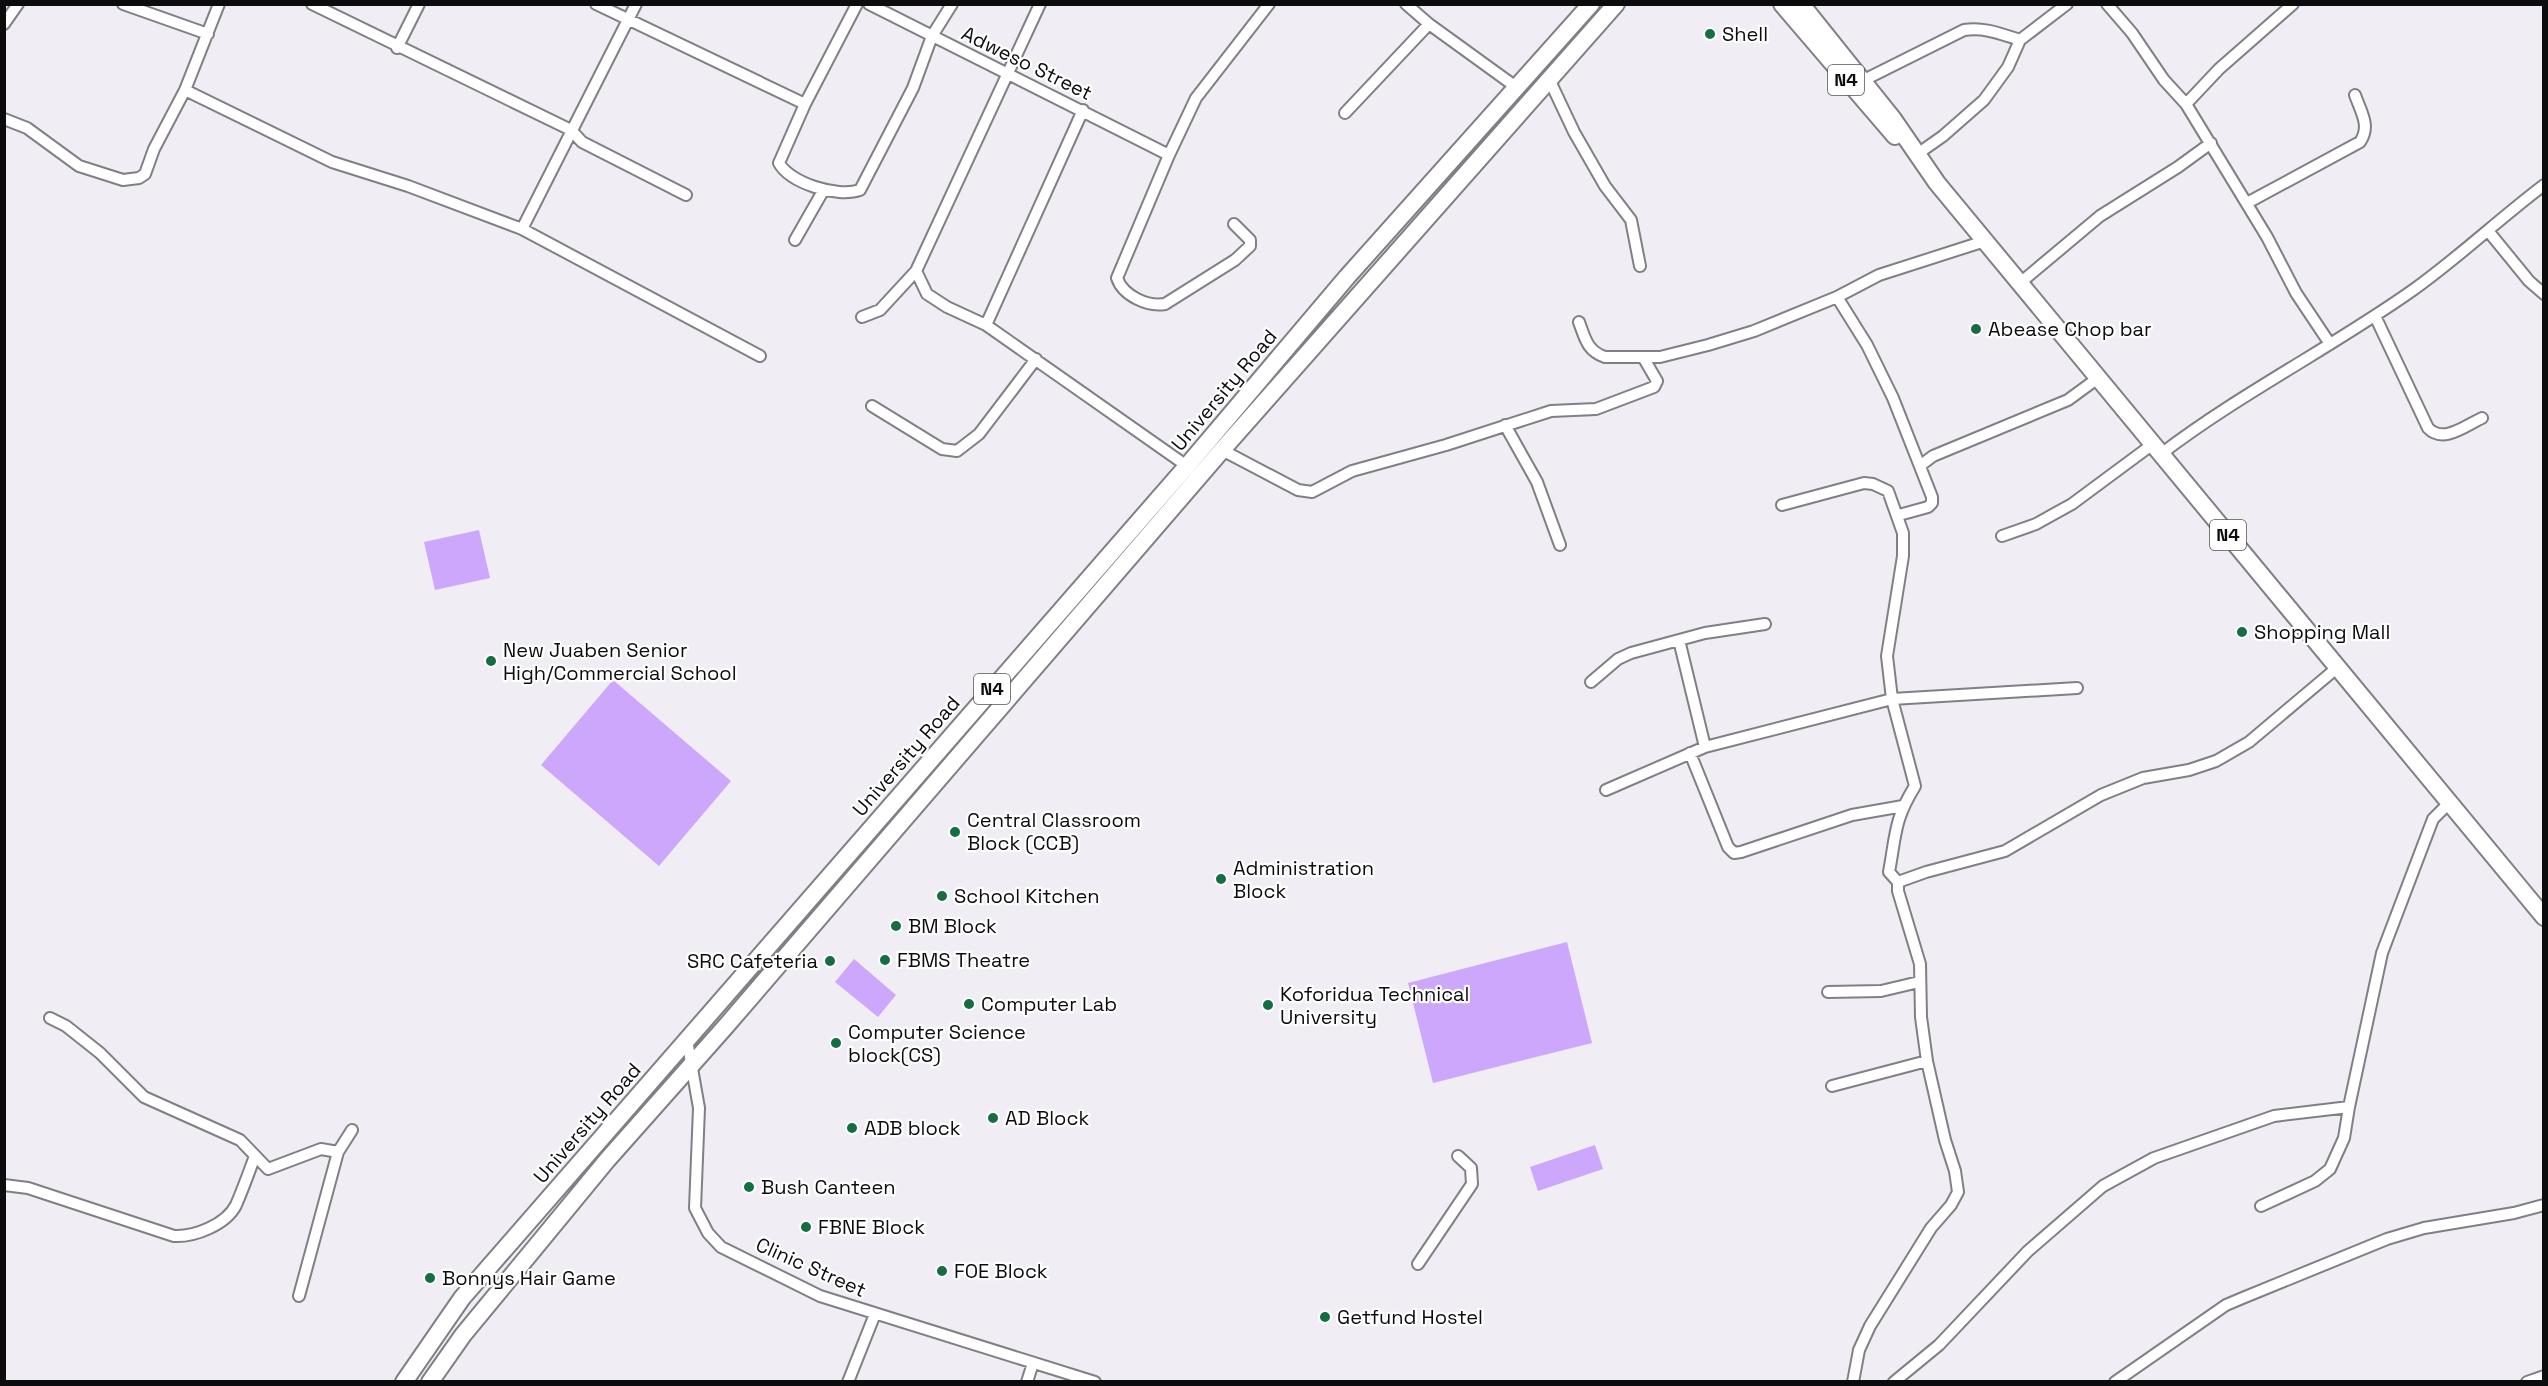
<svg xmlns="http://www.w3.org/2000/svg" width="2548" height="1386" font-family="'Space Grotesk',sans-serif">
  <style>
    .garden { fill: #cda7fc }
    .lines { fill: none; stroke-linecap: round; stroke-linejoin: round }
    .minor-casing { stroke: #817f85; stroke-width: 14 }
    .highway-casing { stroke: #817f85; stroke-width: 20 }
    .minor { stroke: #fff; stroke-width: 10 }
    .highway { stroke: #fff; stroke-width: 16 }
    .poi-dot { fill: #166d3f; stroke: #fff; stroke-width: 2 }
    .labels { text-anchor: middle; stroke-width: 4.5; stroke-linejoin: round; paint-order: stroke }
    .shield { fill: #fff; stroke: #555456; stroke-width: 1.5 }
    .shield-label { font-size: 18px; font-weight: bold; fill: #0c0b0d }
    .poi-label { font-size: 20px; fill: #0c0b0d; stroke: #fff; text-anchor: start }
    .street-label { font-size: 20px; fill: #0c0b0d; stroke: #fff }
  </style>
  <rect width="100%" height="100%" fill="#f0edf4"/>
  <!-- garden -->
  <path class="garden" d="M479,530L490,578L435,590L424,542Z
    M613,680L731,781L659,866L541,765Z
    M1567,942L1592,1043L1433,1083L1408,983Z
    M854,959L896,995L878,1017L835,982Z
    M1595,1145L1603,1169L1538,1191L1530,1167Z"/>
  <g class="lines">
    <defs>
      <path id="minor" d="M123,4L208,34
        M312,4L571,130L582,142L686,195
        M596,4L805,104
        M857,4L805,104L779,163C790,183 837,198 860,190L913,88L932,36L952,4
        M869,4L1169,155
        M1040,4L916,271L927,294L947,307L986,325L1083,110
        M1406,4L1429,24L1516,87
        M2107,4L2132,33L2164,80L2186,104L2267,237L2296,293L2330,344
        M4,24L18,4
        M397,48L419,4
        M1549,79L1574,132L1605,186L1631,220L1640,266
        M1862,81L1964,30C1985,27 2001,34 2020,40
        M185,90L332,162L408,186L522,229L760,356
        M2186,104L2219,69L2293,4
        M1345,113L1429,24
        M4,119L27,128L79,166L123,180L139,178L145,174L154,149L185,90L219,4
        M1916,155L1943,136L1984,100L2008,67L2020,40L2067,4
        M2247,203L2360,142C2371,126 2361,112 2355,95
        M1234,224L1250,240V246L1235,260L1165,304C1148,307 1123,296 1117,278L1169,155L1196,98L1269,4
        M522,229L636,4
        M2489,232L2529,281L2544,294
        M795,240L823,191
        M2020,283L2100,216L2178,167L2211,143
        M1837,297L1867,345L1893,398L1932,497V503L1928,507L1899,515
        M2375,316L2428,428C2443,444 2465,426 2482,418
        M862,317L880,310L916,271
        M1579,322C1585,338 1587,351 1605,357H1660L1708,345L1754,331L1837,297L1879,275L1985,241
        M986,325L1187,466
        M872,406L942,449L957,451L979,434L1036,359
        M1505,425L1537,482L1560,545
        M1222,450L1298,490L1312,492L1352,471L1446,445L1551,411L1596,409L1654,387L1657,381L1643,357
        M2161,454C2241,393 2331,348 2413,290C2458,258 2499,219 2544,185
        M1921,465L1933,456L2068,400L2098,378
        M1782,505L1864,483L1873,484L1888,491L1903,533V556L1887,656L1892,699L1915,786C1894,820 1896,834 1889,872L1898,882
        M2002,536L2036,524L2072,504L2153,444
        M1679,640L1705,747
        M1591,682L1618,659L1631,653L1705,633L1765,624
        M1690,753L1728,847L1734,853L1741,852L1852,815L1903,806
        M1606,790L1705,747L1892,699L2077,688
        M1828,992L1881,991L1919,982
        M50,1018L66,1026L100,1053L144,1097L240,1140L268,1169L321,1149L338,1152
        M687,1040L699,1108L695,1208L708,1233L721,1247L820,1296L1095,1382
        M1832,1086L1927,1061
        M4,1185L28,1188L174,1236C194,1237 226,1225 236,1205C243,1189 249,1172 255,1156
        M2261,1206L2315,1181L2330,1169L2344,1138L2349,1107L2382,953L2433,819L2449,803
        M1418,1264L1472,1184L1471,1168L1458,1156
        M299,1296L338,1152L352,1130
        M848,1382L875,1314
        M1027,1382L1033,1363
        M1853,1382L1859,1350L1870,1326L1931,1228L1951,1205L1958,1192L1955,1171L1945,1140L1927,1061L1921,1017L1920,964L1898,891V882L1926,872L2005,851L2101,795L2143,778L2189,770L2216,761L2249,742L2338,667
        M1894,1382L1939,1345L2028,1251L2103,1186L2154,1158L2274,1116L2349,1107
        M2115,1382L2226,1305L2245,1297L2387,1239L2424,1228L2514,1213L2544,1205
        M2527,1382L2544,1376"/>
      <path id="highway" d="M1782,4L1895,136
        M1801,4L1893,119L1937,183L2544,917
        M404,1382L462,1298L1187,466L1347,277L1591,4
        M430,1382L463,1335L608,1159L726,1026L1222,450L1616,4"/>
    </defs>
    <!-- minor casing -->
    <use href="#minor" class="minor-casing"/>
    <!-- highway casing -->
    <use href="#highway" class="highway-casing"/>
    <!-- minor -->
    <use href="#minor" class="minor"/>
    <!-- highway -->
    <use href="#highway" class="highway"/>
  </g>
  <!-- markers -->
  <g class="poi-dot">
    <circle cx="1710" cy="34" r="6"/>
    <circle cx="1976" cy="329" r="6"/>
    <circle cx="2242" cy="632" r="6"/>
    <circle cx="491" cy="661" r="6"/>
    <circle cx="955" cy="832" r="6"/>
    <circle cx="1221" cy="879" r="6"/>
    <circle cx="942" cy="896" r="6"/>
    <circle cx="896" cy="926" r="6"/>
    <circle cx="885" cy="960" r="6"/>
    <circle cx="830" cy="961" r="6"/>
    <circle cx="969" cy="1004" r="6"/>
    <circle cx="1268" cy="1005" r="6"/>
    <circle cx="836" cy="1043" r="6"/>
    <circle cx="993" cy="1118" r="6"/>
    <circle cx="852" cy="1128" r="6"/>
    <circle cx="749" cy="1187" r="6"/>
    <circle cx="806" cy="1227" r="6"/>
    <circle cx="942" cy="1271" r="6"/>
    <circle cx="430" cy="1278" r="6"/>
    <circle cx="1325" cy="1317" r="6"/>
  </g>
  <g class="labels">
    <!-- shield labels -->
    <g class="shield">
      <rect x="1828" y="65" width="36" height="30" rx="4.5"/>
      <rect x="2210" y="520" width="36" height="30" rx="4.5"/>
      <rect x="974" y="674" width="36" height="30" rx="4.5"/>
    </g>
    <g class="shield-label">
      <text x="1846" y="86">N4</text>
      <text x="2228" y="541">N4</text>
      <text x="992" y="695">N4</text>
    </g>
    <!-- poi labels -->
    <g class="poi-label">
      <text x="1722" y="41">Shell</text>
      <text x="1988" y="336">Abease Chop bar</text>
      <text x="2254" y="639">Shopping Mall</text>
      <text x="503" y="657">New Juaben Senior<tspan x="503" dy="23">High/Commercial School</tspan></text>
      <text x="967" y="827">Central Classroom<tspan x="967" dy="23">Block (CCB)</tspan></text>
      <text x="1233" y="875">Administration<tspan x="1233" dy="23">Block</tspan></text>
      <text x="954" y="903">School Kitchen</text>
      <text x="908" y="933">BM Block</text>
      <text x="897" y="967">FBMS Theatre</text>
      <text x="818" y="968" text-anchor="end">SRC Cafeteria</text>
      <text x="1280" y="1001">Koforidua Technical<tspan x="1280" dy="23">University</tspan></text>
      <text x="981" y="1011">Computer Lab</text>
      <text x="848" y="1039">Computer Science<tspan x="848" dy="23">block(CS)</tspan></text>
      <text x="1005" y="1125">AD Block</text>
      <text x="864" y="1135">ADB block</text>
      <text x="761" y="1194">Bush Canteen</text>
      <text x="818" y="1234">FBNE Block</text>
      <text x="954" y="1278">FOE Block</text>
      <text x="442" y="1285">Bonnys Hair Game</text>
      <text x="1337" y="1324">Getfund Hostel</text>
    </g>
    <!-- street labels -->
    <g class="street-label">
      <text transform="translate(1027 63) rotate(26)" y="7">Adweso Street</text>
      <text transform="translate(1224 390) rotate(-50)" y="7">University Road</text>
      <text transform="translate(906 756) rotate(-49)" y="7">University Road</text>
      <text transform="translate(587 1123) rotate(-49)" y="7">University Road</text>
      <text transform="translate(811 1267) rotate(24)" y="7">Clinic Street</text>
    </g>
  </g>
  <!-- border -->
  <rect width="2548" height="1386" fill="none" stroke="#0c0b0d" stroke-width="12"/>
</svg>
